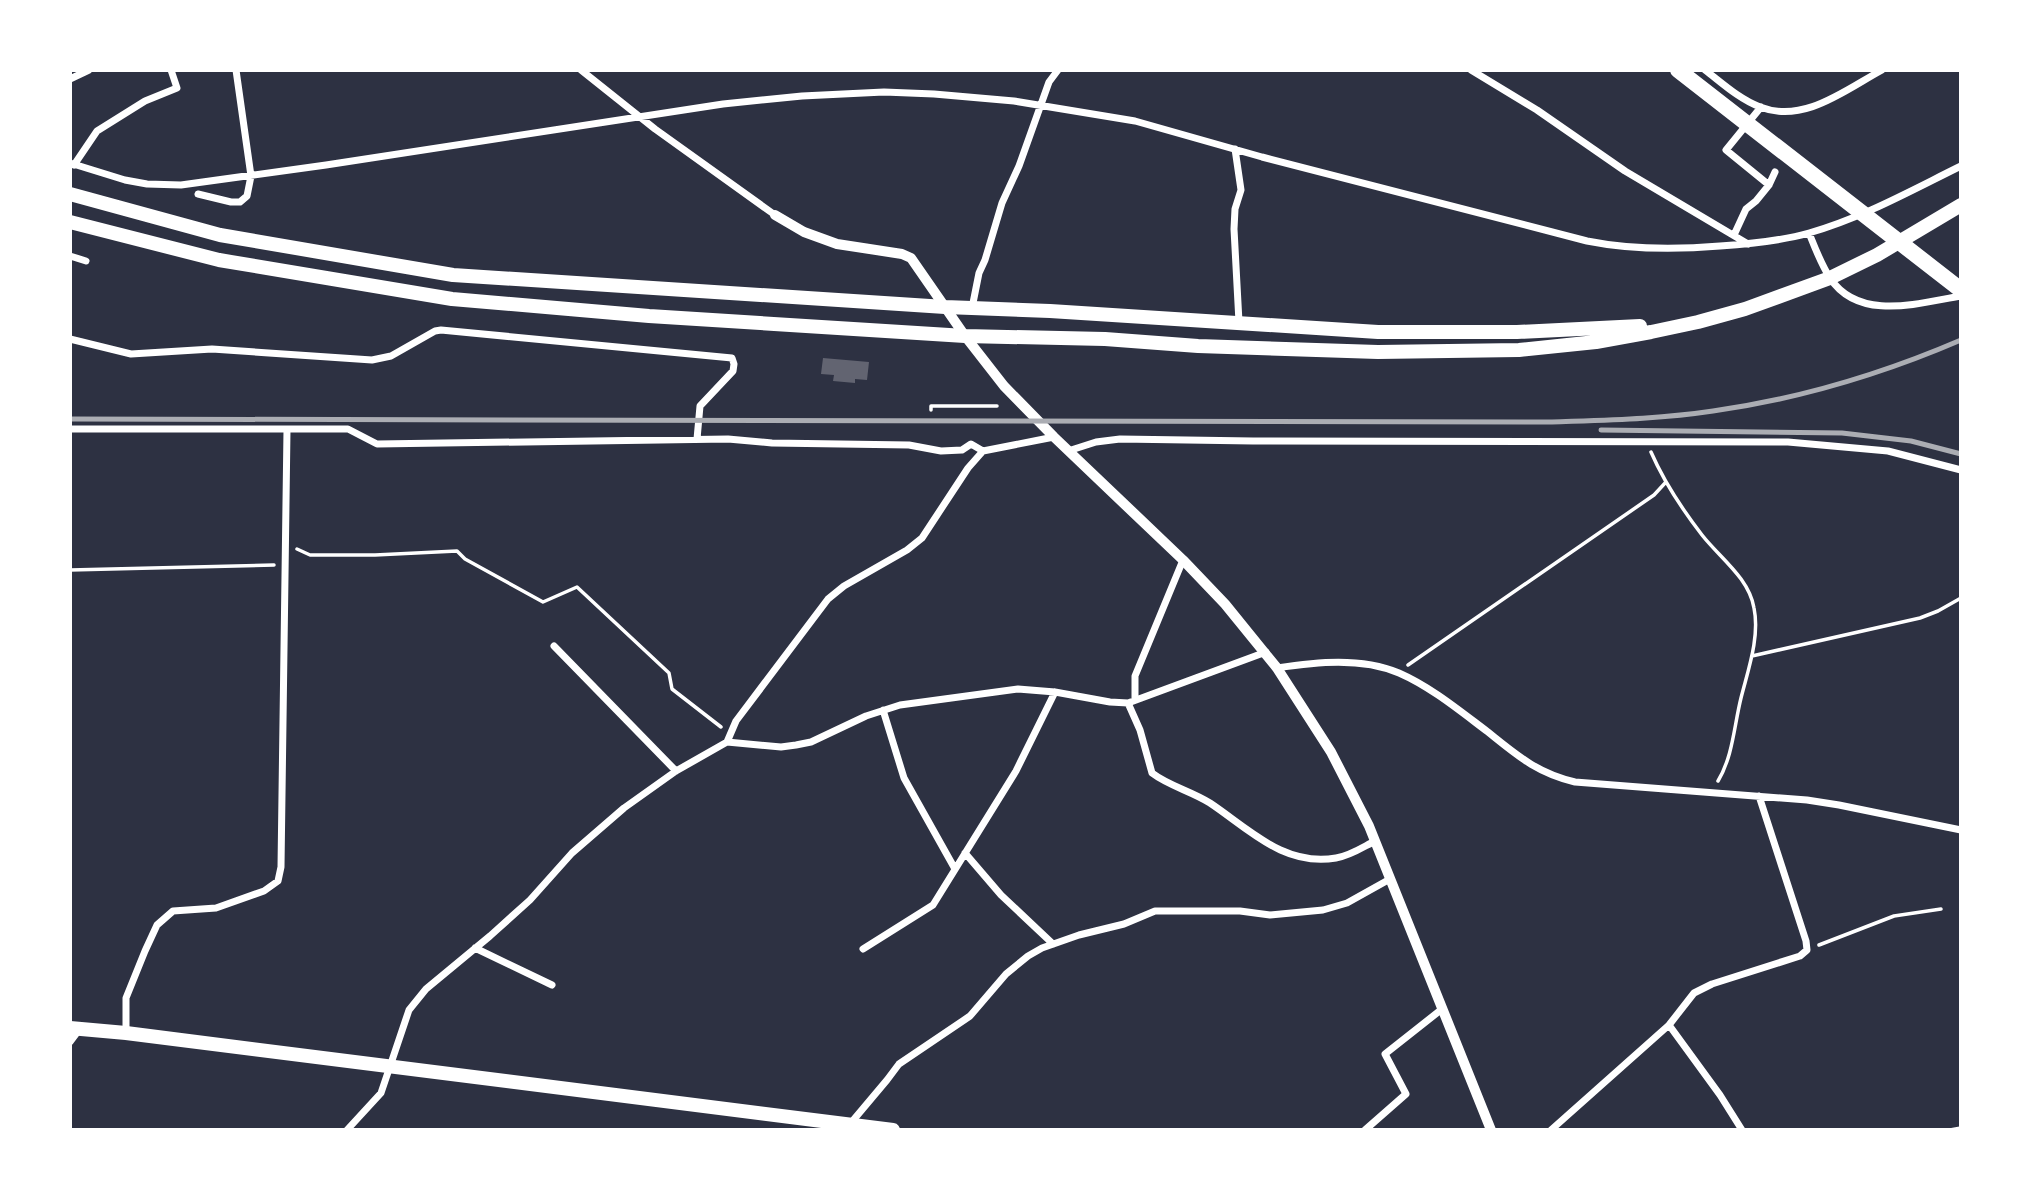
<svg xmlns="http://www.w3.org/2000/svg" width="2031" height="1200" font-family="Ubuntu,sans-serif">
  <style>
    .building { fill: #626471 }
    .lines { fill: none; stroke-linecap: round; stroke-linejoin: round }
    .path { stroke: #fff; stroke-width: 3.5 }
    .minor { stroke: #fff; stroke-width: 7 }
    .tertiary { stroke: #fff; stroke-width: 10 }
    .trunk { stroke: #fff; stroke-width: 14 }
    .motorway { stroke: #fff; stroke-width: 16 }
    .rail { stroke: #abadb3; stroke-width: 5 }
  </style>
  <rect width="100%" height="100%" fill="#2d3142"/>
  <!-- building -->
  <path class="building" d="M823,358L869,362L867,380L855,379V383L833,381L834,375L821,374Z"/>
  <g class="lines">
    <!-- path -->
    <path class="path" d="M931,410V406H997
      M1651,452C1664,482 1682,509 1702,535C1720,558 1749,578 1754,608C1760,637 1748,670 1741,698C1734,726 1733,756 1718,781
      M297,549L310,555H375L457,551L465,559L543,602L577,587L669,673L672,689L721,727
      M70,570L274,565
      M1752,656L1920,618L1938,611L1961,598
      M1408,665L1654,495L1666,482
      M1819,945L1894,916L1941,909
      M1950,1130L1961,1128"/>
    <!-- minor -->
    <path class="minor" d="M581,70L655,129L775,215
      M1471,70L1537,110L1625,171L1748,244
      M1705,70C1722,83 1739,99 1760,107C1804,124 1845,90 1882,70
      M70,79L89,70
      M1761,107L1726,150L1769,185
      M1235,149L1241,190L1235,209L1234,229L1239,322
      M70,163L125,180L147,184L181,185L326,165L723,104L802,96L884,92L934,94L1014,101L1135,121L1262,157L1587,241C1632,250 1674,250 1720,246C1749,244 1781,241 1809,233C1862,218 1912,190 1961,166
      M74,165L97,131L145,101L177,88L171,70
      M198,194L231,202H240L247,196L251,176L236,70
      M1809,233C1815,248 1821,264 1830,278C1859,322 1919,303 1961,296
      M1734,235L1746,209L1756,201L1769,185L1775,172
      M70,256L86,261
      M972,308L979,273L985,260L1002,203L1019,166L1049,82L1058,70
      M70,339L131,354L212,349L372,360L391,356L435,331L441,330L732,358L734,364L733,371L700,406L697,439
      M70,429H348L377,444L728,439L772,443L909,445L941,451L962,450L971,444L983,451
      M1068,451L1096,442L1120,439L1253,441L1788,442L1888,451L1961,470
      M554,646L676,771
      M1277,668C1316,662 1361,657 1399,673C1431,687 1460,711 1488,732C1518,756 1537,773 1575,782L1807,800L1839,805L1961,830
      M1135,700V676L1183,560
      M1128,703L1140,730L1152,773C1169,786 1191,791 1210,803C1249,829 1284,867 1336,858C1350,856 1363,847 1375,841
      M883,710L904,778L955,869
      M727,742L736,721L828,599L844,586L907,550L922,538L968,468L983,451L1054,437
      M965,853L1001,895L1053,944
      M475,948L552,985
      M863,949L933,905L1016,771L1055,692
      M1669,1025L1720,1095L1742,1130
      M126,1032V998L145,951L157,925L173,911L216,908L264,891L278,881L281,867L287,430
      M70,1042L79,1030
      M850,1124L887,1080L899,1064L970,1016L1006,974L1028,956L1042,948L1079,935L1124,924L1155,911H1240L1270,915L1323,910L1347,903L1390,879
      M347,1130L381,1093L409,1010L426,989L490,936L530,900L572,853L624,808L676,771L727,742L781,747L796,745L811,742L866,716L900,705L1018,689L1055,692L1110,702L1128,703L1266,652
      M1365,1130L1406,1094L1385,1054L1442,1009
      M1551,1130L1669,1025L1694,993L1712,984L1800,956L1807,950L1806,941L1759,796"/>
    <!-- tertiary -->
    <path class="tertiary" d="M775,215L804,232L837,244L902,254L911,258L965,336L1004,386L1054,437L1183,560L1225,604L1277,668L1331,752L1369,826L1491,1130"/>
    <!-- trunk -->
    <path class="trunk" d="M70,194L220,235L453,275L945,307L1050,311L1378,332H1517L1640,326
      M70,222L219,260L452,299L649,316L965,336L1105,339L1198,346L1378,352L1519,350L1596,342L1651,332L1698,322L1745,309L1830,278L1877,255L1961,205
      M70,1028L126,1033L893,1130"/>
    <!-- motorway -->
    <path class="motorway" d="M1678,70L1961,290"/>
    <!-- rail -->
    <path class="rail" d="M70,419L1552,422C1606,420 1660,419 1713,411C1798,399 1882,374 1961,340
      M1601,430L1842,433L1911,441L1961,454"/>
  </g>
  <!-- border -->
  <rect width="2031" height="1200" fill="none" stroke="#ffffff" stroke-width="144"/>
</svg>
